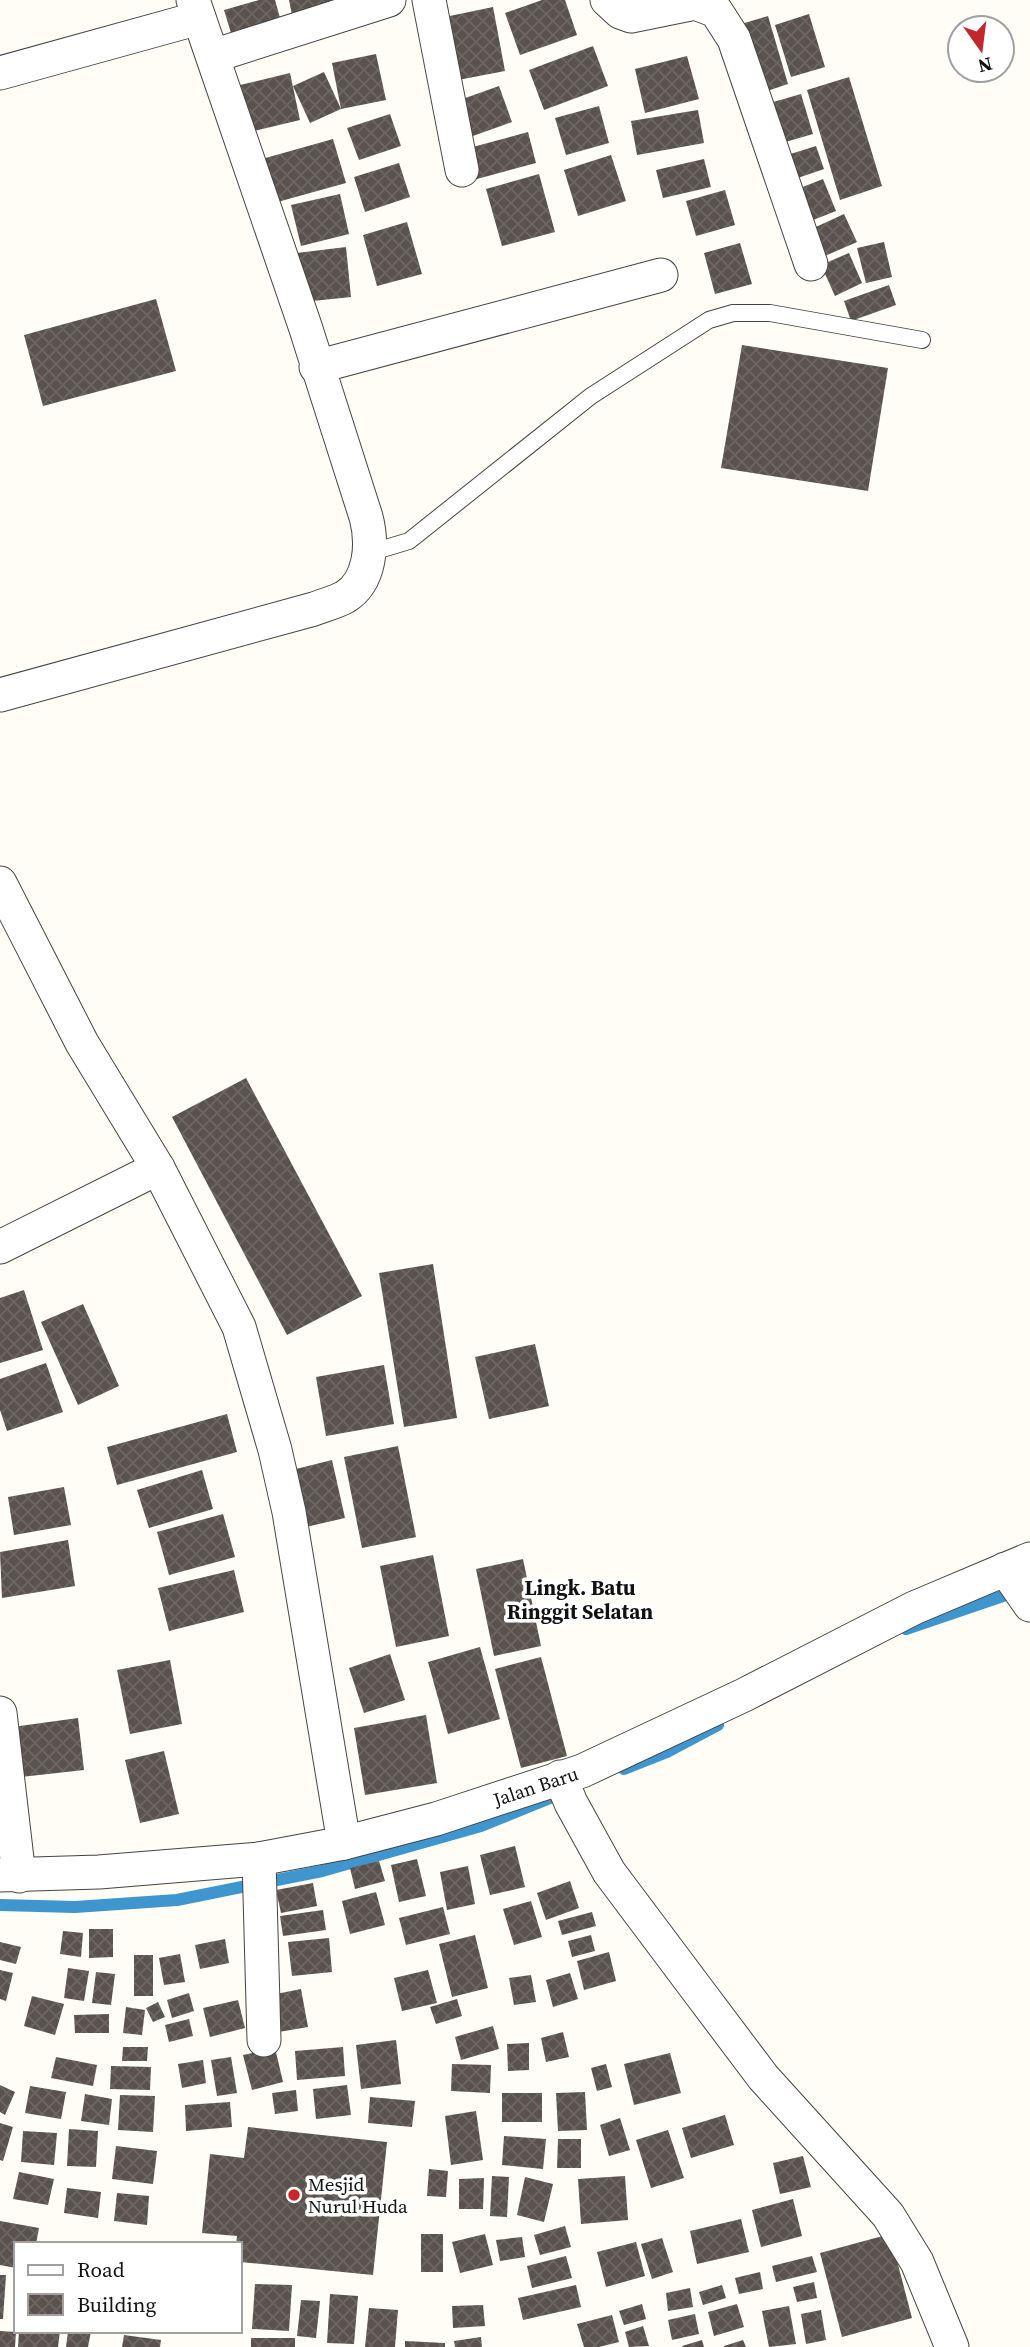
<svg xmlns="http://www.w3.org/2000/svg" width="1030" height="2347" font-family="'Source Serif 4',serif">
  <style>
    .lines { fill: none; stroke-linecap: round; stroke-linejoin: round }
    .stream { stroke: #3f96cf; stroke-width: 12 }
    .building { fill: url(#building-cross-hatch) }
    .lane-casing { stroke: #444; stroke-width: 18 }
    .street-casing { stroke: #444; stroke-width: 35 }
    .lane { stroke: #fff; stroke-width: 16 }
    .street { stroke: #fff; stroke-width: 33 }
    .poi-dot { fill: #c4262e; stroke: #fff; stroke-width: 2.5 }
    .labels { text-anchor: middle; stroke-width: 7; stroke-linejoin: round; paint-order: stroke }
    .street-label { font-size: 19px; fill: #111; stroke: #fff }
    .poi-label { font-size: 19px; fill: #111; stroke: #fff; text-anchor: start }
    .neighbourhood-label { font-size: 21px; font-weight: bold; fill: #111; stroke: #fff }
  </style>
  <defs>
    <pattern id="building-cross-hatch" width="8" height="8" patternUnits="userSpaceOnUse" patternTransform="scale(1.75)"><rect width="8" height="8" fill="#5a524d"/><path d="M0 0l8 8M0 8l8-8" fill="none" stroke="#6d6662"/></pattern>
  </defs>
  <rect width="100%" height="100%" fill="#fffdf5"/>
  <g class="lines">
    <!-- stream -->
    <path class="stream" d="M906,1629L1018,1591
      M624,1769L667,1752L718,1725
      M0,1905L75,1907L177,1900L322,1871L481,1826L555,1796"/>
  </g>
  <!-- building -->
  <path class="building" d="M259,0H275L284,32L235,46L224,10Z
    M289,0H339L292,15Z
    M542,0H565L577,35L520,55L505,13Z
    M493,7L505,71L458,80L445,17Z
    M809,14L825,67L791,77L775,25Z
    M768,16L788,84L761,93L741,24Z
    M593,46L608,86L544,110L529,70Z
    M376,54L386,100L341,109L310,123L293,86L324,72L341,109L332,63Z
    M687,56L699,99L645,113L635,69Z
    M290,73L300,120L246,133L236,86Z
    M849,77L882,186L840,200L807,90Z
    M499,86L512,122L470,137L457,101Z
    M801,94L813,134L775,145L763,105Z
    M599,106L609,143L566,155L555,118Z
    M698,110L704,143L637,155L631,121Z
    M390,114L401,146L359,160L347,128Z
    M528,132L536,163L477,179L469,148Z
    M333,139L346,183L274,203L262,159Z
    M816,146L824,169L789,181L781,157Z
    M611,155L626,201L578,216L564,170Z
    M704,159L711,187L663,198L656,170Z
    M399,163L410,197L365,212L354,177Z
    M539,174L555,232L502,246L486,189Z
    M823,179L836,211L808,222L795,190Z
    M725,190L735,225L696,236L686,201Z
    M340,194L349,234L301,246L291,205Z
    M844,214L857,242L818,259L805,232Z
    M407,222L422,274L377,286L363,235Z
    M884,242L892,277L866,283L857,248Z
    M740,243L752,284L715,294L704,253Z
    M346,247L351,297L303,302L297,253Z
    M849,253L862,283L835,296L821,265Z
    M889,285L896,305L851,321L844,301Z
    M156,299L176,371L43,406L24,335Z
    M742,345L888,368L868,491L721,468Z
    M246,1078L362,1296L287,1335L172,1117Z
    M433,1264L457,1418L404,1427L379,1273Z
    M24,1290L43,1350L0,1363V1298Z
    M83,1304L119,1386L78,1405L41,1322Z
    M535,1344L549,1406L489,1419L475,1357Z
    M46,1363L63,1412L7,1431L0,1410V1379Z
    M384,1365L394,1424L326,1436L316,1377Z
    M227,1414L237,1452L117,1485L107,1447Z
    M398,1446L416,1537L362,1548L344,1457Z
    M332,1460L345,1518L297,1529L284,1472Z
    M202,1470L213,1509L149,1528L137,1490Z
    M64,1487L71,1525L14,1535L8,1497Z
    M223,1514L235,1557L169,1575L157,1532Z
    M68,1540L75,1586L2,1598L0,1552Z
    M433,1555L449,1636L396,1647L380,1566Z
    M523,1559L541,1646L494,1656L476,1569Z
    M234,1570L244,1612L169,1631L158,1588Z
    M480,1647L500,1719L448,1734L428,1662Z
    M390,1654L405,1700L364,1713L349,1668Z
    M541,1657L567,1756L521,1768L495,1669Z
    M170,1660L182,1724L130,1734L117,1670Z
    M426,1715L437,1783L365,1795L354,1728Z
    M78,1718L84,1770L12,1778L5,1728Z
    M164,1751L179,1814L140,1823L125,1760Z
    M515,1846L525,1887L490,1895L480,1855Z
    M417,1859L426,1896L399,1902L391,1865Z
    M379,1861L385,1881L355,1889L350,1868Z
    M468,1866L475,1904L447,1910L440,1872Z
    M570,1881L579,1908L546,1920L537,1893Z
    M313,1883L317,1906L281,1913L276,1890Z
    M376,1892L385,1925L350,1934L342,1901Z
    M531,1901L542,1937L514,1945L503,1909Z
    M443,1907L450,1934L406,1945L399,1918Z
    M323,1910L326,1930L283,1936L280,1916Z
    M592,1912L596,1926L562,1935L558,1921Z
    M89,1929H113V1957L89,1958Z
    M63,1931L83,1933L81,1957L60,1954Z
    M475,1935L488,1988L452,1997L439,1944Z
    M591,1935L595,1951L572,1957L568,1941Z
    M329,1938L332,1972L292,1976L288,1942Z
    M225,1939L229,1963L200,1969L195,1945Z
    M0,1942L21,1947L16,1964L0,1960Z
    M609,1952L616,1981L584,1990L577,1961Z
    M180,1954L185,1982L164,1985L159,1958Z
    M134,1955H153V1996H134Z
    M68,1968L89,1971L84,2001L64,1998Z
    M0,1970L13,1973L6,2001L0,1999Z
    M428,1970L437,2003L402,2011L394,1978Z
    M96,1972L115,1974L111,2005L92,2003Z
    M570,1973L578,1999L553,2007L546,1980Z
    M531,1975L536,2002L514,2005L509,1978Z
    M301,1989L308,2027L273,2033L266,1996Z
    M189,1993L194,2011L172,2018L167,2000Z
    M32,1996L64,2004L55,2035L24,2026Z
    M457,1999L462,2016L436,2024L430,2007Z
    M238,2000L245,2028L210,2037L203,2008Z
    M158,2002L165,2017L153,2022L146,2008Z
    M126,2007L145,2010L142,2035L123,2033Z
    M109,2014V2033H75L74,2015Z
    M189,2019L193,2036L169,2042L165,2025Z
    M493,2026L499,2049L461,2060L455,2037Z
    M563,2032L569,2057L546,2062L541,2038Z
    M396,2040L401,2084L361,2089L356,2045Z
    M529,2043V2070L508,2071L507,2044Z
    M123,2047H148L147,2061H122Z
    M343,2047L345,2076L297,2080L295,2051Z
    M275,2048L283,2082L252,2090L243,2055Z
    M670,2053L681,2093L634,2105L624,2064Z
    M56,2057L97,2065L93,2086L51,2078Z
    M231,2057L237,2093L217,2096L211,2060Z
    M203,2060L206,2083L182,2088L178,2064Z
    M452,2064L491,2065L490,2093L451,2091Z
    M606,2064L612,2087L597,2091L591,2068Z
    M111,2066L151,2067L150,2090L110,2089Z
    M0,2085L15,2092L5,2115L0,2112Z
    M347,2085L351,2115L316,2119L313,2089Z
    M30,2086L66,2092L61,2119L25,2113Z
    M296,2090L298,2111L275,2114L272,2093Z
    M585,2092L587,2130L558,2131L556,2093Z
    M502,2093H542V2122H502Z
    M85,2094L112,2099L109,2125L81,2121Z
    M120,2095L155,2096L153,2132L118,2130Z
    M370,2097L415,2101L412,2127L368,2123Z
    M230,2102L232,2127L186,2131L185,2105Z
    M476,2111L483,2160L451,2165L445,2116Z
    M725,2115L734,2145L691,2158L682,2128Z
    M620,2118L630,2150L609,2156L600,2125Z
    M0,2123L13,2127L3,2161L0,2160Z
    M248,2127L387,2142L373,2275L240,2262V2244H236L237,2236L202,2233L210,2154L244,2158Z
    M69,2129L98,2131L96,2167L67,2166Z
    M668,2130L684,2178L651,2188L636,2140Z
    M23,2131L57,2133L54,2165L21,2162Z
    M504,2136L546,2139L543,2169L502,2165Z
    M558,2139H581V2168H557Z
    M116,2146L157,2151L153,2184L112,2179Z
    M803,2156L811,2187L780,2194L773,2163Z
    M429,2169L448,2171L446,2197L427,2196Z
    M19,2172L54,2179L48,2205L13,2199Z
    M492,2176L509,2177L507,2217L490,2216Z
    M625,2176L628,2220L581,2224L578,2179Z
    M525,2177L553,2184L544,2222L517,2215Z
    M484,2178L483,2209H459V2179Z
    M67,2188L101,2192L98,2218L64,2213Z
    M117,2193L149,2196L147,2225L114,2221Z
    M793,2199L802,2236L761,2247L752,2210Z
    M741,2219L749,2252L697,2264L690,2231Z
    M0,2221L39,2228L36,2244H16V2268L0,2265Z
    M565,2226L571,2247L540,2255L534,2235Z
    M421,2234H443V2272H421Z
    M485,2234L493,2265L460,2273L452,2242Z
    M890,2234L912,2318L842,2337L820,2253Z
    M522,2237L525,2257L500,2261L496,2240Z
    M662,2238L673,2272L652,2279L641,2244Z
    M636,2242L645,2276L606,2287L597,2252Z
    M566,2256L572,2278L532,2288L527,2266Z
    M812,2256L817,2272L776,2282L772,2266Z
    M760,2272L763,2289L739,2294L735,2278Z
    M0,2275H6L3,2319H0Z
    M814,2282L817,2298L797,2302L793,2287Z
    M255,2284L292,2285L289,2331L252,2329Z
    M576,2285L581,2307L523,2320L518,2298Z
    M722,2285L726,2298L703,2305L699,2292Z
    M690,2288L693,2307L668,2311L666,2293Z
    M330,2294L358,2296L354,2344L327,2343Z
    M301,2300L320,2301L316,2338L297,2336Z
    M642,2304L646,2319L624,2325L619,2311Z
    M737,2304L744,2327L714,2336L708,2312Z
    M483,2305L485,2326L453,2328L452,2306Z
    M789,2306L796,2344L769,2347L762,2311Z
    M369,2308L398,2310L395,2347H365Z
    M821,2310L826,2340L806,2344L801,2314Z
    M695,2314L699,2334L672,2340L668,2320Z
    M612,2315L619,2342L599,2347H584L577,2324Z
    M643,2326L649,2346L629,2347L625,2332Z
    M0,2331L16,2332L15,2347H0Z
    M19,2331H60L58,2347H18Z
    M68,2331H91L88,2347H66Z
    M124,2335L161,2340L160,2347H122Z
    M481,2337L482,2347H455L454,2341Z
    M251,2338H295V2347H251Z
    M702,2340L704,2347H683L682,2346Z
    M743,2340L746,2347H724V2346Z
    M405,2341L445,2343V2347H405Z"/>
  <g class="lines">
    <defs>
      <path id="lane" d="M369,553L409,541L591,396L709,320L733,313H770L922,340"/>
      <g id="street">
        <path d="M429,0L462,170"/>
        <path d="M607,0L620,12L631,16L695,3L716,11L734,39L811,264"/>
        <path d="M213,56L389,0"/>
        <path d="M0,73L199,18"/>
        <path d="M316,367L661,275"/>
        <path d="M0,695L314,609C324,605 336,602 345,597C371,581 373,543 366,517L305,326L193,0"/>
        <path d="M0,883L82,1043L158,1168L239,1327L275,1450L289,1512L344,1843"/>
        <path d="M0,1247L158,1168"/>
        <path d="M1005,1569L1030,1605"/>
        <path d="M0,1713L19,1876"/>
        <path d="M560,1777L571,1803L609,1872L702,1996L763,2077L888,2215L917,2262L952,2347"/>
        <path d="M259,1859L264,2040"/>
        <path id="s1" d="M0,1875L99,1872L259,1859L344,1843L436,1819L582,1771L744,1695L914,1608L1030,1559"/>
      </g>
    </defs>
    <!-- lane casing -->
    <use href="#lane" class="lane-casing"/>
    <!-- street casing -->
    <use href="#street" class="street-casing"/>
    <!-- lane -->
    <use href="#lane" class="lane"/>
    <!-- street -->
    <use href="#street" class="street"/>
  </g>
  <!-- markers -->
  <circle class="poi-dot" cx="294" cy="2195" r="7"/>
  <g class="labels">
    <!-- street labels -->
    <g class="street-label">
      <text dy="7" stroke="none"><textPath href="#s1" startOffset="546">Jalan Baru</textPath></text>
    </g>
    <!-- poi labels -->
    <g class="poi-label">
      <text x="308" y="2191">Mesjid<tspan x="308" dy="22">Nurul Huda</tspan></text>
    </g>
    <!-- neighbourhood labels -->
    <g class="neighbourhood-label">
      <text x="580" y="1595">Lingk. Batu<tspan x="580" dy="24">Ringgit Selatan</tspan></text>
    </g>
  </g>
  <!-- legend -->
  <rect x="14" y="2242" width="228" height="91" fill="#ffffff" stroke="#a0a0a0" stroke-width="2"/>
  <rect x="28" y="2265" width="35" height="10" fill="#ffffff" stroke="#a0a0a0" stroke-width="2"/>
  <text x="77" y="2277" font-size="21" fill="#111111">Road</text>
  <rect x="28" y="2294" width="35" height="21" fill="url(#building-cross-hatch)" stroke="#a0a0a0" stroke-width="2"/>
  <text x="77" y="2312" font-size="21" fill="#111111">Building</text>
  <!-- north arrow -->
  <g transform="translate(981 49) rotate(166)"><circle r="33" fill="#ffffff" stroke="#a0a0a0" stroke-width="2"/>
  <path d="M0-5L12 26L0 18L-12 26Z" fill="#c4262e"/>
  <text y="-10" font-size="19" font-weight="bold" text-anchor="middle" fill="#111111">N</text>
  </g>
</svg>
